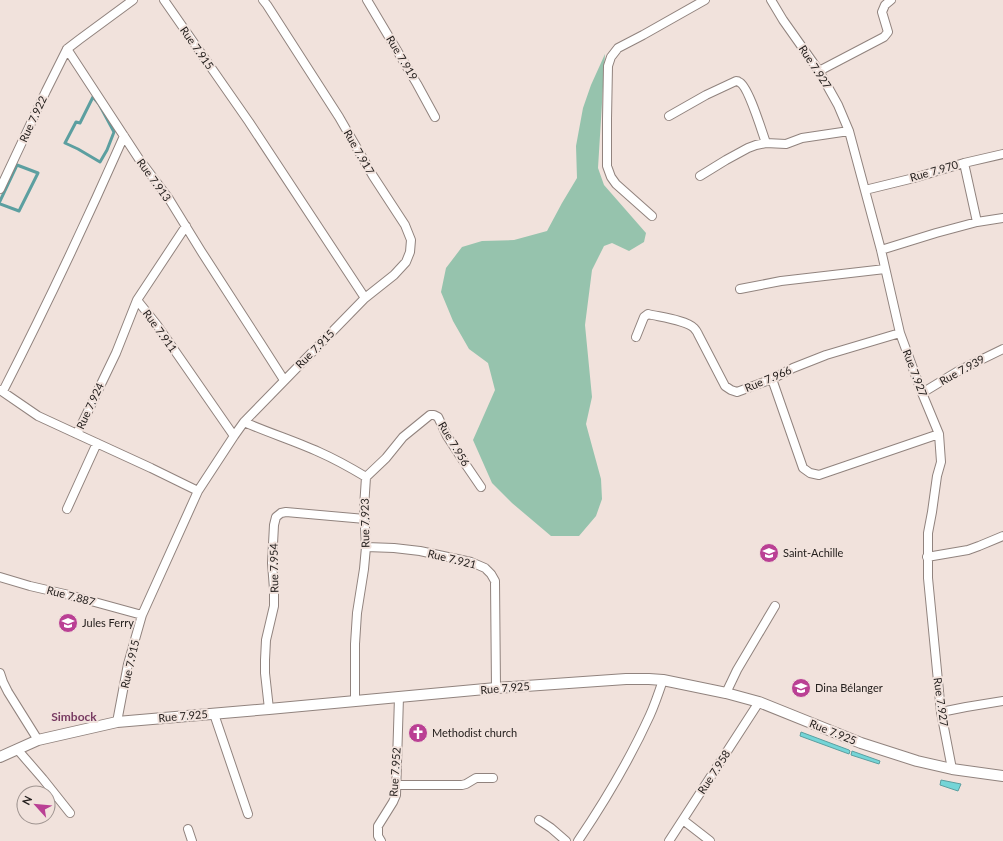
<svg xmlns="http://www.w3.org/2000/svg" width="1003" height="841" font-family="Lato,sans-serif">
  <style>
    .green { fill: #96c3ad }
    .water { fill: #74d5d7; stroke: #5c9fa0 }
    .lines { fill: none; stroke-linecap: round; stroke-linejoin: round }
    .stream { stroke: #5c9fa0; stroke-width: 3 }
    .minor-casing { stroke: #91837e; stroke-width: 10 }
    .tertiary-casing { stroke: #91837e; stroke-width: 12 }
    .minor { stroke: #fff; stroke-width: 8 }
    .tertiary { stroke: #fff; stroke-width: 10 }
    .labels { text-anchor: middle; stroke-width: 4; stroke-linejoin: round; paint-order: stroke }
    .street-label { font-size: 11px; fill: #25201e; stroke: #f1e2dc }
    .poi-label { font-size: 11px; fill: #25201e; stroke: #f1e2dc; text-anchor: start }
    .neighbourhood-label { font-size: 12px; font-weight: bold; fill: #783b62; stroke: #f1e2dc }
  </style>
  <rect width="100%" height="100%" fill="#f1e2dc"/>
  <!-- green -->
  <path class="green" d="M605,54L598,168L604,185L646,233L644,242L629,251L612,243L604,246L592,270L585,325L592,397L586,424L601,479L602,499L596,516L579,536H551L512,503L492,483L473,440L495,390L488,363L469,349L453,321L441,292L446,268L462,247L482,241L514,240L547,231L562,203L577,178L576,146L583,108L591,85Z"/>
  <!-- water -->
  <path class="water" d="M801,732L849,750L850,751L849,754L800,736Z
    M852,751L880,761L879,764L851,755Z
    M941,780L961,784L958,791L940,785Z"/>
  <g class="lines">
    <!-- stream -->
    <path class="stream" d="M93,97L99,104L114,132L107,150L100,162L78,149L65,143L76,122L80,123Z
      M0,201L17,165L38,173L19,211L0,204"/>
    <defs>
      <path id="minor" d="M133,0L80,39L67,49L139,159L169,199L201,251L261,344L284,380
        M263,0L267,5L339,117L373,176L405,225L411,240L410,252L406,262L394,275L365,298
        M367,0L417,84L435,117
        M771,0L783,20L819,71L838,105L849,131L881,250L900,333L922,393L939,434L941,462L937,476L932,512L928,533V578L941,712L952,769
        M819,71L884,37L888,32L882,12L885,5L891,0
        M669,116L706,95L736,81C737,81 738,81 739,82C748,85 762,132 766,143
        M964,163L977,222
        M700,176L726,160L748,148L756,145L766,143L786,144L802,138L849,131
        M0,189L46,91L67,49
        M865,190L914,178L964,163L1003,154
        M652,216L616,184L611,177L607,166V119L608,66L611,57L618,48L643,35L705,0
        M186,226L137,300L157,325L234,436
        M881,250L936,233L977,222L1003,218
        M740,289L781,281L885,269
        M137,300L116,353L77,434L151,468L198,491
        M636,337L644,317L648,314C660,317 686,320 694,328C695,329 698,333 698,334L725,386L731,390L737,392L772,379L793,368L826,355L900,333
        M772,379L803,468L810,473L819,475L939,434
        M0,390L38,416L77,434
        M3,391C46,307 86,222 124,136
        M922,393L960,370L1003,349
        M244,422C269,433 295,441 319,452C335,459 351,468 366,477L364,508L366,547L364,569L357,613L355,644V701
        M366,477L386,458L403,437L430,415H434L438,417L447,436L466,465L481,487
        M67,509L97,443
        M366,547L394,548L420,551L471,562L485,568L491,574L495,581L496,688
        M927,557L968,550L979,546L1003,536
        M0,577L30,586L69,595L142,615
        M0,673L3,682L8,692L38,740
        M726,693L737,670L775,606
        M269,709L265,673V660L266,640L274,606V589L272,563L274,525L276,517L281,513L286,512L365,519
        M941,712L966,707L1003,701
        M214,714L248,814
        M117,722L128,664L142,615L198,491L234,436L244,422L365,298L249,122L164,0
        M17,749L43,779L70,813
        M396,785H462L466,784L476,778H493
        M539,820L551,828L566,841
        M683,820L710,841
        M188,829L192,841
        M381,841L378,836V826L393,802L396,795L399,697
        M578,841C605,801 630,759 650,715C655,704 659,692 663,680
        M669,841L759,702"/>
      <path id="tertiary" d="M0,757L38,740L117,722L269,709L496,688L626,679H649L663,680L726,693L759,702L861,743L917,761L952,769L1003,776"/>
    </defs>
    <!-- minor casing -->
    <use href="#minor" class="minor-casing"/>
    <!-- tertiary casing -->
    <use href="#tertiary" class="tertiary-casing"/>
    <!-- minor -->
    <use href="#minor" class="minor"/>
    <!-- tertiary -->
    <use href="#tertiary" class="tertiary"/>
  </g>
  <!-- icons -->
  <defs>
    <symbol id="school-disc" viewBox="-11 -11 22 22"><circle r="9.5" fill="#ba4094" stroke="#f1e2dc"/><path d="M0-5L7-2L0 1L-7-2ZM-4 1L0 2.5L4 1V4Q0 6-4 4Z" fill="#fff"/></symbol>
    <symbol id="church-disc" viewBox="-11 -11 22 22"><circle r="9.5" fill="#ba4094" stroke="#f1e2dc"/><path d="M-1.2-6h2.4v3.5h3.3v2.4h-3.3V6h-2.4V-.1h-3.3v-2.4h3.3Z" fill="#fff"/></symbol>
  </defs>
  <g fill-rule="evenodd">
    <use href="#school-disc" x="758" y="542" width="22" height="22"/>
    <use href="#school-disc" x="57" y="612" width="22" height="22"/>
    <use href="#school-disc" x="790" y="677" width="22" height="22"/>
    <use href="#church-disc" x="407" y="722" width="22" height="22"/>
  </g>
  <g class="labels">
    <!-- street labels -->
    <g class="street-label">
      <text transform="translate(197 48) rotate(55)" y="4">Rue 7.915</text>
      <text transform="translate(402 58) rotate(59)" y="4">Rue 7.919</text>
      <text transform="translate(815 67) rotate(57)" y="4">Rue 7.927</text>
      <text transform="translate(33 119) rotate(-65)" y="4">Rue 7.922</text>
      <text transform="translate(359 152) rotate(60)" y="4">Rue 7.917</text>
      <text transform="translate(934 171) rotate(-16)" y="4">Rue 7.970</text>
      <text transform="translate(154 180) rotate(54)" y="4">Rue 7.913</text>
      <text transform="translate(160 331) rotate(54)" y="4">Rue 7.911</text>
      <text transform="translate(315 349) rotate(-45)" y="4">Rue 7.915</text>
      <text transform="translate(962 370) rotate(-29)" y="4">Rue 7.939</text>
      <text transform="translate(915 373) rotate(69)" y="4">Rue 7.927</text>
      <text transform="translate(768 379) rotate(-23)" y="4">Rue 7.966</text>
      <text transform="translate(90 406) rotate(-65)" y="4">Rue 7.924</text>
      <text transform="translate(454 444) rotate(59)" y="4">Rue 7.956</text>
      <text transform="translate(365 523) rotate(-91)" y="4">Rue 7.923</text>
      <text transform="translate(452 559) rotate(14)" y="4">Rue 7.921</text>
      <text transform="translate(274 568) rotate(-91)" y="4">Rue 7.954</text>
      <text transform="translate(71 596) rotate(15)" y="4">Rue 7.887</text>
      <text transform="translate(130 664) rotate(-77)" y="4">Rue 7.915</text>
      <text transform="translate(505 688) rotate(-5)" y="4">Rue 7.925</text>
      <text transform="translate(941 702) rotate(82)" y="4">Rue 7.927</text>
      <text transform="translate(183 716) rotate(-5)" y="4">Rue 7.925</text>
      <text transform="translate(833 732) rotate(22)" y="4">Rue 7.925</text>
      <text transform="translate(395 772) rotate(-86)" y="4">Rue 7.952</text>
      <text transform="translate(714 772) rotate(-57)" y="4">Rue 7.958</text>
    </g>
    <!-- poi labels -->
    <g class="poi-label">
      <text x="783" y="557">Saint-Achille</text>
      <text x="82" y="627">Jules Ferry</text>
      <text x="815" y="692">Dina Bélanger</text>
      <text x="432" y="737">Methodist church</text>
    </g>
    <!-- neighbourhood labels -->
    <g class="neighbourhood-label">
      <text x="74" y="721">Simbock</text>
    </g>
  </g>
  <!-- north arrow -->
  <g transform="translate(36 805) rotate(297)"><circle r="19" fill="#f1e2dc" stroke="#9f9490"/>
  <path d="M0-3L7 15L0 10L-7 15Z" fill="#ba4094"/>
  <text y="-6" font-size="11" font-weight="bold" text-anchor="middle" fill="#25201e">N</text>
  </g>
</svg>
